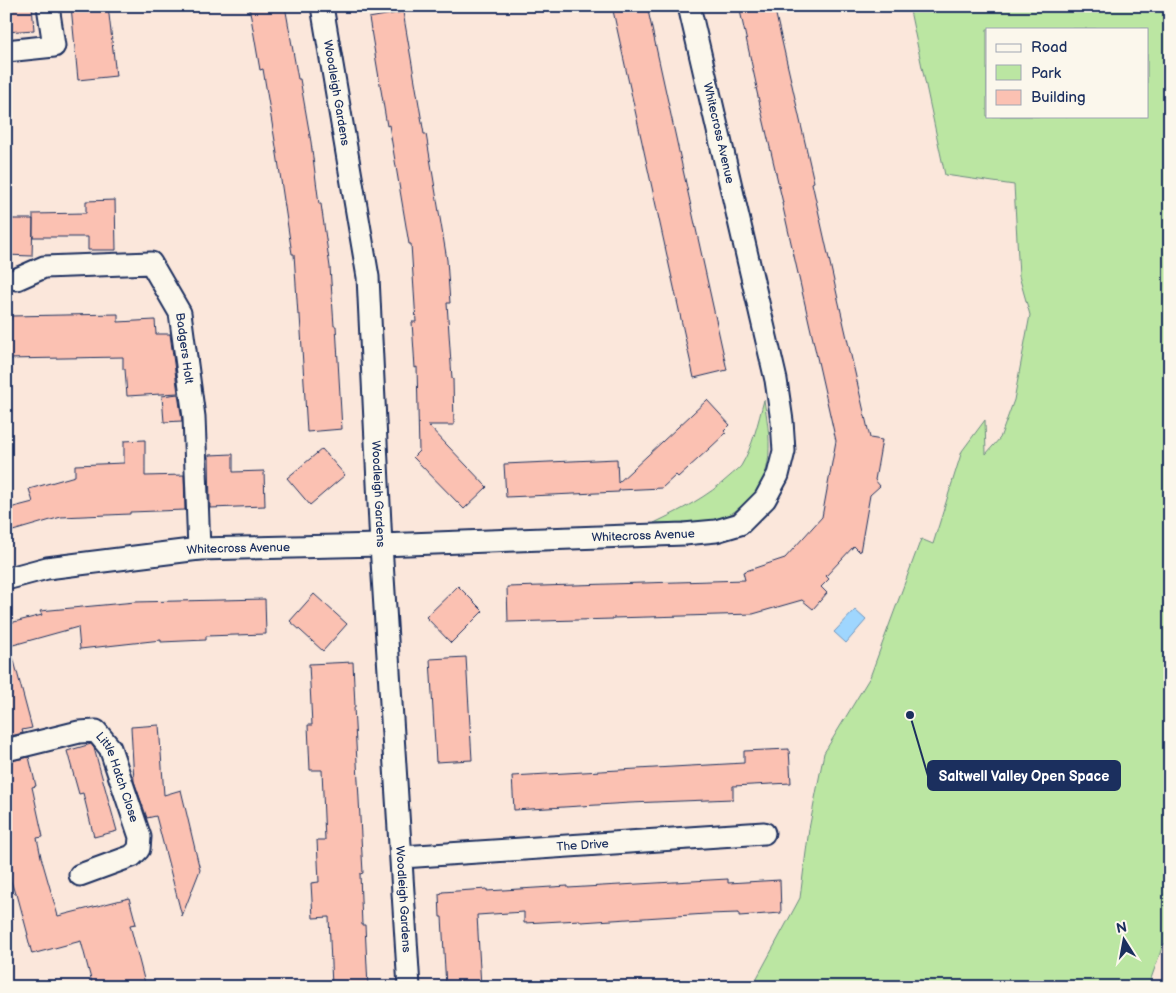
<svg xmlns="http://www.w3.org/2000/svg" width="1176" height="993" font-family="'Balsamiq Sans',sans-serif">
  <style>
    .green { fill: #bbe6a2; stroke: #6b8a80; fill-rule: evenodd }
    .water { fill: #9fd6fe; stroke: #6a93be }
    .building { fill: #fbc1b2; stroke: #1b2f5e }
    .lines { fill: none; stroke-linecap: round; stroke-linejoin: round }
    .street-casing { stroke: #1b2f5e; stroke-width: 25 }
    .street { stroke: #fbf7ec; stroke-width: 21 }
    .labels { text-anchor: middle; stroke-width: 4; stroke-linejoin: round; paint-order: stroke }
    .street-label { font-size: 12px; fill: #1b2f5e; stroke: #fbf7ec }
    .leader { fill: none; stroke: #1b2f5e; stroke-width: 2 }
    .callout-dot { fill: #1b2f5e; stroke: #fbf7ec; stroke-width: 2 }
    .callout { fill: #1b2f5e; stroke: #1b2f5e; stroke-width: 2 }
    .callout-label { font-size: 14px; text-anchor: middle; font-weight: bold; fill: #fff }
  </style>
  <rect width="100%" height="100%" fill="#fbe7db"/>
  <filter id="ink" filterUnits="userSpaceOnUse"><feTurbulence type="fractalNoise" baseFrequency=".02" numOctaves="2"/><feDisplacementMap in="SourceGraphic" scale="10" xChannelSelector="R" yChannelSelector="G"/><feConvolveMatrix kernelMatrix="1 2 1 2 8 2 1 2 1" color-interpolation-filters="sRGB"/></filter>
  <g filter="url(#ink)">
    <!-- green -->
    <path class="green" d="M909,6H1170V940L1163,945L1148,987H752L800,898L809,829L824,753L870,677L921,539L933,544L962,451L985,420L986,454L1000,438L1014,400L1030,315L1019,276L1014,185L945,175ZM987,29H1147V116H987Z
      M764,400C770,437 777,476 745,503C739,508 731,515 723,518C701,523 677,522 654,523C681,510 707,497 730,476C733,473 738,470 741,466C753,446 758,422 764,400Z"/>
    <!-- water -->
    <path class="water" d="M855,610L866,620L846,643L834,632Z"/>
    <!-- building -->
    <path class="building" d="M6,6H32L34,30L6,32Z
      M71,6H108L116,76L78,80Z
      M249,6H285L298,79H300L311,142L319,204H321L330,267L334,326H336L342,429L307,432L300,315H298L294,254H292L276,147L263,69L260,70Z
      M612,6H647L727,370L694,378Z
      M739,6H774L814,182L812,183L838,299L870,438L882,440L875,480L880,486L870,495L860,552L854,546L826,576L829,579L821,587L827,593L813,609L802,600L753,614L613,618V619L508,622L507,587L745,580L743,572L785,558L822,517L836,441L782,203H783L756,88H757Z
      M403,12L424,134H426L447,260L450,303H447L452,379H453L454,425H428L487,487L464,509L413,457L419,451L417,367L415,368L412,322H416L411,244H409L389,125L387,126L369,18Z
      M115,200L116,250H88V237H33V214L86,213V201Z
      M6,219H33L32,256L6,255Z
      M118,314V322L155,320L156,334H170L178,393L127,396L125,369H123V357L6,359V320H11V316Z
      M178,394L182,421L164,422L162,396Z
      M707,400L730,425L724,431L726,433L709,449L678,477L676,475L662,488L619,490V492L506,497L504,464L617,459L618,483Z
      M145,440V476L184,475L185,510L130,512V514L61,517L6,533V509L33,502L29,489L75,476V465L124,463V441Z
      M322,449L345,475L310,505L287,478Z
      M233,454V472L264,471L265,506L210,508L209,455Z
      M458,586L483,611L451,643L426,617Z
      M314,594L347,624L323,651L290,621Z
      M265,599L266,634L206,636V640L161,642V640L80,649L78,627L6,647V624L42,615L40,611L135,602Z
      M6,657H13L32,728L22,730L23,733L6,737Z
      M466,657L472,760L436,762L430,659Z
      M353,662L355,707H354L363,873L360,874L362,925H365L368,987H332L329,917L313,918L311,883L319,882L317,840H325L322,770H310L308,725H312L309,664Z
      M159,725L164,795L181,790L200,870L182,916L156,816L147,818L134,781L131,727Z
      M91,744L94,748L117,831L94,837L83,793L79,794L67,751Z
      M789,749L791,783L733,786V799L630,803L514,810L512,776L744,763V751Z
      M29,757L36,786L32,787L43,837L37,838L41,857L58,916L129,898L136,924L130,925L146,987H93L81,941L32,954L27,935H28L17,894H15L6,865V762Z
      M728,879V883L780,880L781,913L739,916V913L707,914L581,922L580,920L524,923V912L477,915L481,987H446L442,917H440L439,894L442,893V892L487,889V891L568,886V888L602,886Z"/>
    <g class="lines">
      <defs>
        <g id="street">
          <path id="s1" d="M322,6L368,277L381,545L409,987"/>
          <path d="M6,51L54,46L48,6"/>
          <path id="s2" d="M17,279L44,267L151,263L180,313L194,417L199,549"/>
          <path id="s3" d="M6,579L47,568L199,549L381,545L684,534L716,531L740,524L765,499L778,475L784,451L782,421L776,380L689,6"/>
          <path id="s4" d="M6,750L79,732L96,731L110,748L140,837L139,849L132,856L80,875"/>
          <path id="s5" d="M402,857L764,833"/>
        </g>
      </defs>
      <!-- street casing -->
      <use href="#street" class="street-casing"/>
      <!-- street -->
      <use href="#street" class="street"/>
    </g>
  </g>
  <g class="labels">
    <!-- street labels -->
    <g class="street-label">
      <text dy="4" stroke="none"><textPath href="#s1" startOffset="88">Woodleigh Gardens</textPath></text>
      <text transform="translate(719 133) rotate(77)" y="4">Whitecross Avenue</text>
      <text dy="4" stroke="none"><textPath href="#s2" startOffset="230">Badgers Holt</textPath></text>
      <text dy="4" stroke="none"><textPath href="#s1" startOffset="492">Woodleigh Gardens</textPath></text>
      <text dy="4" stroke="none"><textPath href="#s3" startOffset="640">Whitecross Avenue</textPath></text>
      <text dy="4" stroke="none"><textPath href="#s3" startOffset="235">Whitecross Avenue</textPath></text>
      <text dy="4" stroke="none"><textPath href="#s4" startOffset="144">Little Hatch Close</textPath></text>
      <text dy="4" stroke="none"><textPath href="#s5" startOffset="181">The Drive</textPath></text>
      <text dy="4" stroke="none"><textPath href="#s1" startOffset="898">Woodleigh Gardens</textPath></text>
    </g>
  </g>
  <!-- callouts -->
  <path class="leader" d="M910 715L928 776"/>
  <circle class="callout-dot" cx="910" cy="715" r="5"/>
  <rect class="callout" x="928" y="761" width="192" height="29" rx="5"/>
  <g class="callout-label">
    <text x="1024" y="781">Saltwell Valley Open Space</text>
  </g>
  <!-- margin -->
  <rect width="1176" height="993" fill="none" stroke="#fbf7ec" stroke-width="25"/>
  <rect x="12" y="12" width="1151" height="968" fill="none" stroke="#1b2f5e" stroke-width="2" filter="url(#ink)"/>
  <!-- legend -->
  <rect x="986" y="28" width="162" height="90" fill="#fbf7ec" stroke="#a1a7b3"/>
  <rect x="996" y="44" width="25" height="8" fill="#fbf7ec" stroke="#a1a7b3"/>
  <text x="1031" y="52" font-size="15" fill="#1b2f5e">Road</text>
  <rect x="996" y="65" width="25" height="15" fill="#bbe6a2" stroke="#a1a7b3"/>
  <text x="1031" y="78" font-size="15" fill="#1b2f5e">Park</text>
  <rect x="996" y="90" width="25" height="15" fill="#fbc1b2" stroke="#a1a7b3"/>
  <text x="1031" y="102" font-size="15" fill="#1b2f5e">Building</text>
  <!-- north arrow -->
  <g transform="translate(1124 940) rotate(349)" stroke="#fbf7ec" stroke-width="4" paint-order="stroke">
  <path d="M0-4L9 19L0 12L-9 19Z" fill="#1b2f5e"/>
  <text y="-8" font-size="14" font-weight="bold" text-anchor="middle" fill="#1b2f5e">N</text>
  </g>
</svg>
